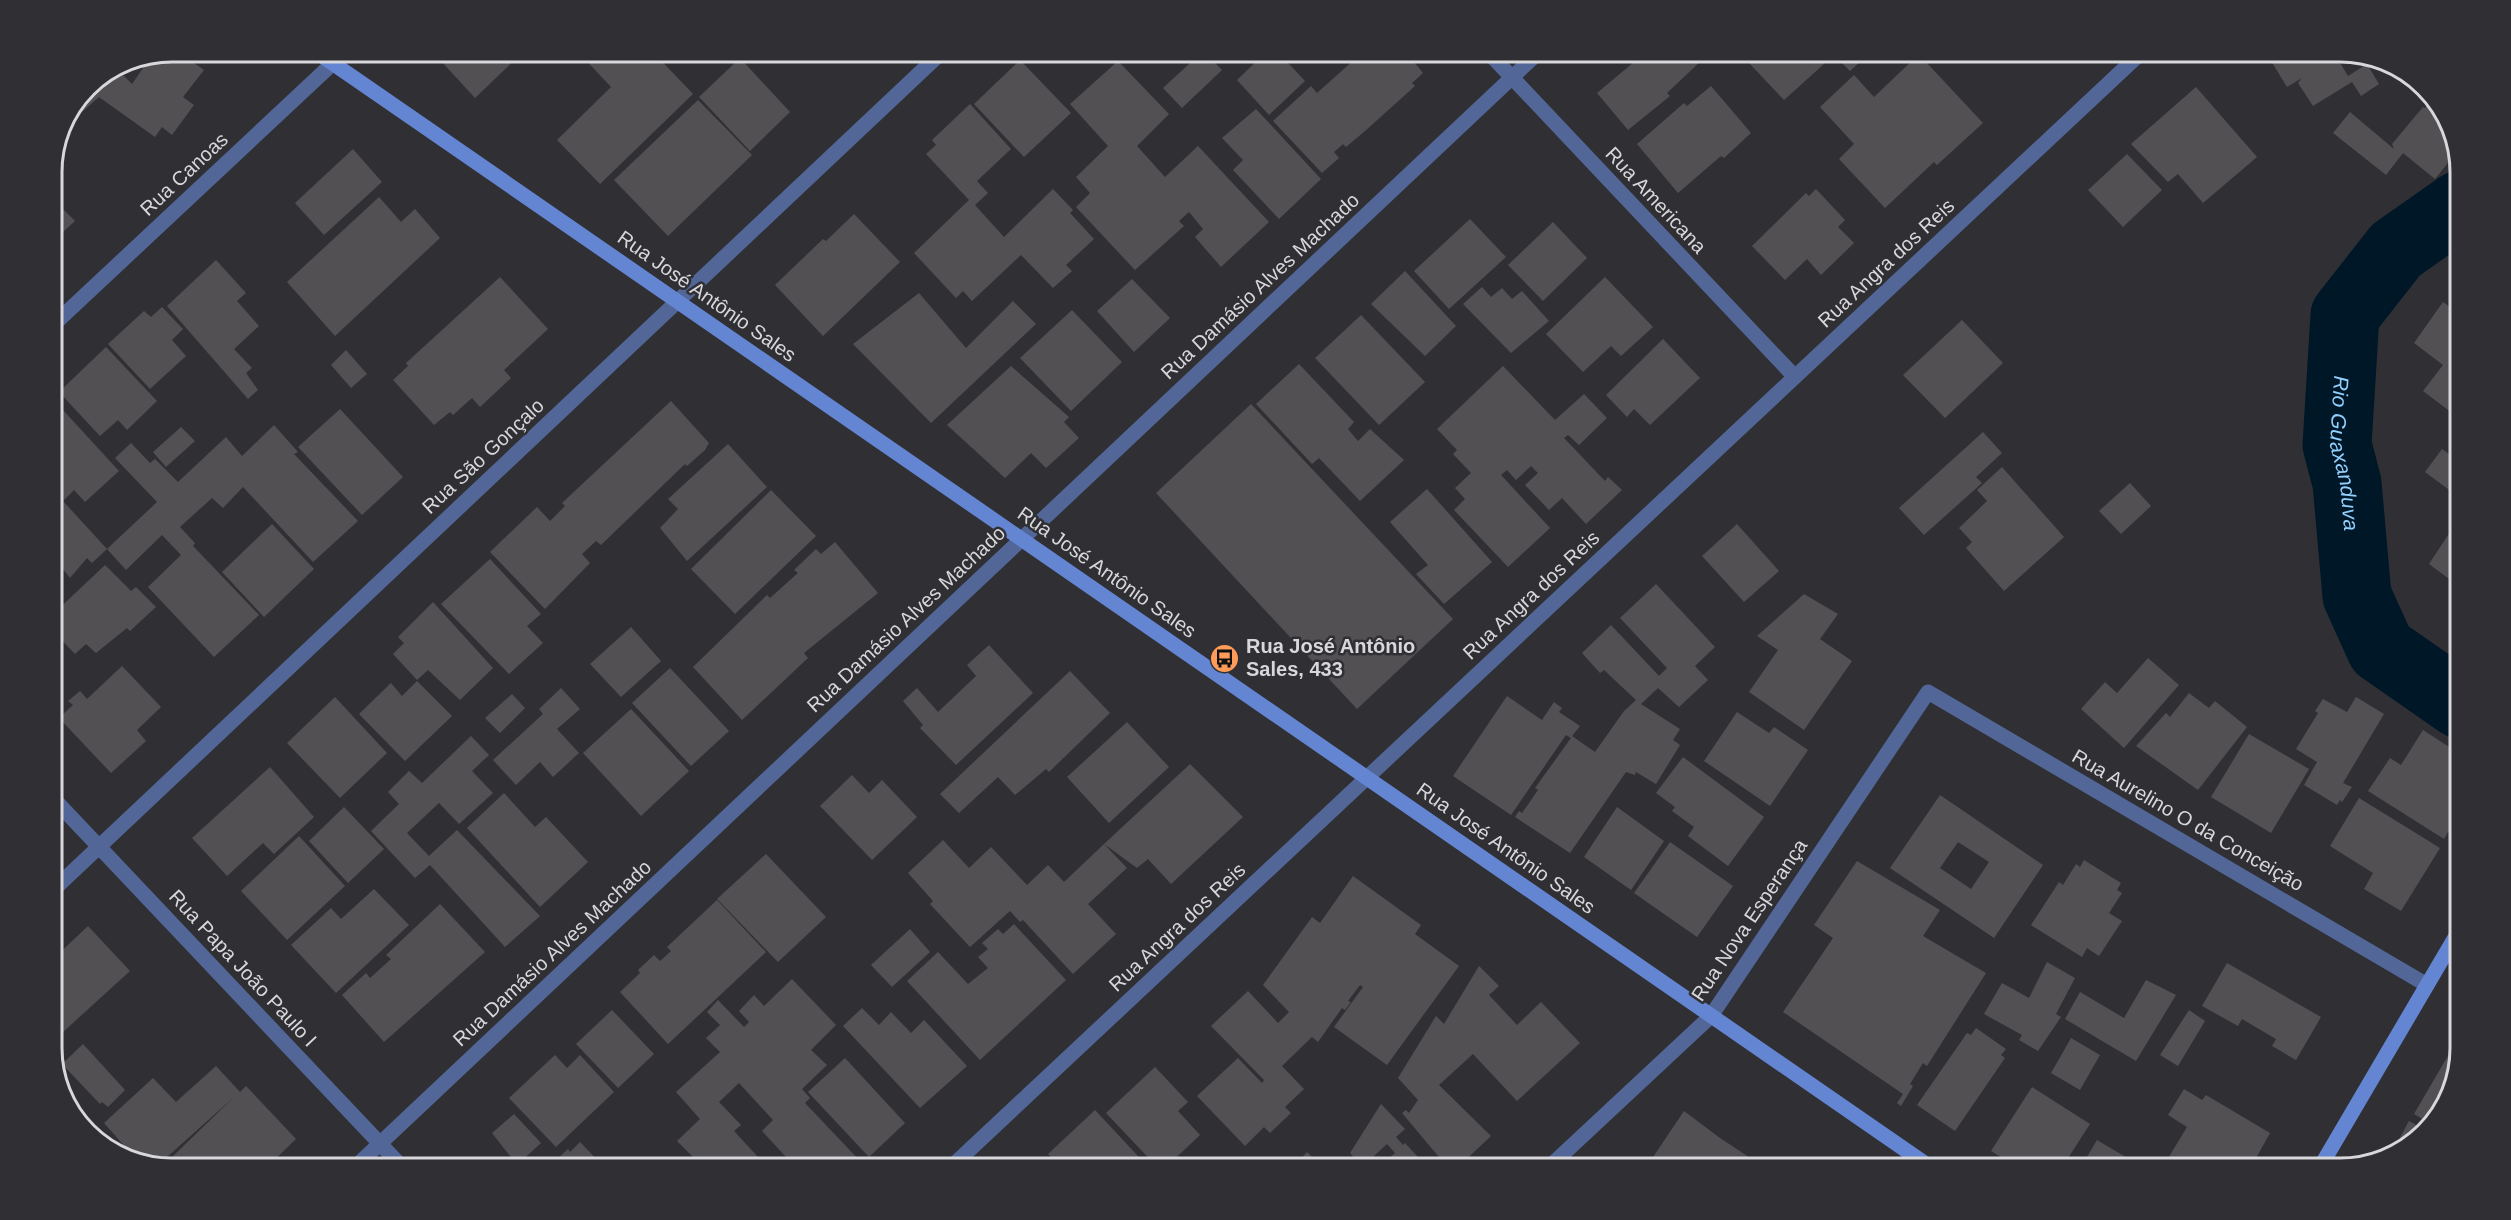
<svg xmlns="http://www.w3.org/2000/svg" width="2511" height="1220" font-family="Arial,sans-serif">
  <style>
    .lines { fill: none; stroke-linecap: round; stroke-linejoin: round }
    .river { stroke: #001728; stroke-width: 69 }
    .building { fill: #535054; fill-rule: evenodd }
    .street { stroke: #526798; stroke-width: 15 }
    .secondary { stroke: #6485d2; stroke-width: 15 }
    .labels { text-anchor: middle; stroke-width: 5; stroke-linejoin: round; paint-order: stroke }
    .street-label { font-size: 20px; fill: #d8d7db; stroke: #303034 }
    .poi-label { font-size: 20px; font-weight: bold; fill: #d8d7db; stroke: #303034; text-anchor: start }
    .water-label { font-size: 21px; font-style: italic; fill: #91cffd; stroke: #303034 }
    .rim { fill: none; stroke: #d8d7db; stroke-width: 3 }
  </style>
  <rect width="100%" height="100%" fill="#303034"/>
  <g class="lines">
    <!-- river -->
    <path class="river" id="s1" d="M2460,205L2396,250L2345,315L2337,445L2347,483L2357,596L2381,649L2460,704"/>
  </g>
  <!-- building -->
  <path class="building" d="M171,51H177L204,70L183,97L194,105L172,135L162,127L155,137L99,97L59,132L60,125L86,86L126,60L140,57L122,74L132,84L152,55Z
    M451,51H524L475,98L441,61Z
    M587,51H652L693,94L600,184L557,140L611,87L582,56Z
    M1203,51L1222,70L1182,108L1163,88Z
    M1267,51H1277L1305,81L1269,115L1237,80Z
    M1364,51H1383L1393,62L1406,52L1423,73L1412,83L1415,86L1365,131L1346,147L1343,144L1334,152L1339,158L1322,173L1273,121L1311,86L1317,93Z
    M1624,51H1696L1703,59L1667,93L1670,96L1628,130L1597,93L1634,62Z
    M1750,51H1872L1850,71L1834,55L1784,100L1749,63L1755,57Z
    M1889,51H1914L1901,64Z
    M2265,51H2333L2348,76L2367,64L2379,84L2361,96L2352,82L2313,106L2298,83L2302,78L2287,87Z
    M1917,56L1924,64L1926,62L1983,123L1937,165L1934,162L1885,208L1839,159L1854,144L1820,107L1854,75L1874,97Z
    M740,58L790,112L750,151L699,97Z
    M1020,60L1071,113L1024,157L974,104Z
    M1118,61L1169,114L1137,146L1165,177L1198,146L1269,222L1221,267L1195,237L1203,229L1189,212L1179,221L1184,226L1135,270L1076,207L1090,193L1076,177L1108,146L1070,104Z
    M1711,86L1751,133L1724,158L1721,156L1678,193L1637,144L1684,103L1687,106Z
    M2196,87L2257,157L2203,203L2178,174L2168,182L2131,144Z
    M2433,99L2440,105L2456,153L2435,179L2403,153L2386,175L2333,133L2350,112L2394,149L2392,144L2423,107L2425,108Z
    M698,100L752,155L668,236L614,180Z
    M970,104L1011,149L977,181L988,193L975,205L1004,237L1053,189L1073,210L1070,213L1094,239L1066,265L1072,271L1053,288L1021,255L972,301L963,291L956,298L914,253L969,200L926,154L936,145L932,140Z
    M1256,109L1321,179L1279,219L1233,170L1243,160L1222,138Z
    M353,149L382,182L324,235L295,203Z
    M2127,154L2162,190L2123,227L2088,190Z
    M1816,189L1845,220L1838,227L1854,243L1821,275L1807,259L1785,280L1752,246L1806,193L1809,196Z
    M51,197L75,221L51,243Z
    M379,197L401,222L415,209L440,238L335,336L287,282Z
    M854,214L900,262L823,336L775,285L823,239L826,241Z
    M1470,219L1506,257L1449,309L1414,271Z
    M1553,222L1587,258L1543,301L1508,265Z
    M216,260L246,293L237,301L259,326L234,349L252,368L246,373L258,390L248,399L167,306Z
    M1405,271L1456,326L1425,356L1371,304Z
    M500,277L548,329L504,370L511,378L480,407L472,398L453,415L450,412L434,425L393,380L408,366L406,363Z
    M1605,277L1653,327L1621,356L1611,346L1583,372L1546,334Z
    M1132,279L1170,318L1134,352L1097,311Z
    M1482,287L1491,297L1502,288L1512,299L1522,291L1549,321L1511,353L1463,304Z
    M919,293L966,348L1013,301L1036,324L931,423L853,344Z
    M2460,295V364L2453,373L2460,378V419L2423,391L2443,365L2414,343L2443,302L2450,307Z
    M162,307L183,329L172,340L186,356L150,389L108,344L144,311L151,317Z
    M1072,310L1122,362L1071,411L1020,358Z
    M1361,315L1425,382L1379,425L1315,358Z
    M1962,320L2003,363L1945,418L1903,375Z
    M1663,339L1700,378L1650,425L1634,409L1627,417L1606,395Z
    M106,347L157,401L127,430L118,420L100,436L59,392Z
    M346,350L367,374L351,388L331,365Z
    M1299,364L1354,422L1348,429L1358,441L1370,429L1404,460L1360,501L1319,458L1312,464L1256,404Z
    M1011,366L1069,417L1064,422L1079,438L1046,468L1031,453L1005,478L947,425Z
    M1503,366L1555,420L1584,394L1607,418L1579,445L1568,435L1564,438L1605,481L1608,477L1622,490L1586,524L1562,498L1549,510L1525,485L1538,473L1531,466L1516,480L1507,470L1501,475L1550,528L1508,567L1454,510L1465,499L1455,488L1471,473L1453,454L1457,450L1437,429Z
    M51,397L119,471L85,502L74,490L63,501L107,549L92,563L87,558L70,578L51,554Z
    M671,401L709,443L705,450L687,466L685,464L601,545L596,541L582,554L590,563L545,609L490,552L537,507L550,521L565,506L562,503Z
    M1251,404L1453,619L1357,709L1156,493Z
    M340,409L403,477L362,515L298,447Z
    M274,425L298,452L294,454L358,521L313,562L243,487L223,508L212,498L180,527L195,543L193,546L259,615L214,657L148,587L181,555L162,535L126,570L107,549L157,502L115,458L131,443L150,463L155,459L178,482L226,437L242,456Z
    M181,427L195,441L166,467L153,452Z
    M1983,432L2002,453L1976,477L1982,483L1924,535L1899,508Z
    M728,444L767,487L687,561L660,528L678,509L668,499Z
    M2442,449L2460,462V498L2425,472Z
    M2002,467L2064,537L2004,591L1966,548L1972,542L1959,528L1987,501L1977,490Z
    M2130,483L2151,506L2121,534L2099,511Z
    M1427,489L1492,562L1444,604L1416,574L1428,565L1390,522Z
    M771,490L816,536L735,614L691,569Z
    M2460,517V587L2429,564Z
    M272,524L314,569L264,617L222,572Z
    M1737,524L1779,571L1744,602L1702,556Z
    M835,542L878,593L804,653L808,658L742,720L693,667L767,595L770,598L798,573L794,570L816,549L821,554Z
    M490,559L541,614L527,626L543,643L509,674L441,604Z
    M105,565L131,591L136,587L156,607L130,631L127,628L96,653L86,644L75,654L51,629V616Z
    M1656,584L1715,647L1695,666L1708,680L1679,707L1658,688L1641,704L1680,729L1673,740L1680,745L1656,784L1636,772L1635,775L1626,772L1570,853L1515,817L1519,811L1522,813L1538,790L1535,788L1571,738L1566,735L1511,815L1453,776L1507,696L1542,720L1554,702L1562,708L1559,712L1580,726L1572,736L1595,752L1624,711L1636,700L1604,670L1600,673L1582,653L1611,625L1659,676L1667,668L1620,618Z
    M1804,594L1838,614L1820,639L1852,661L1804,730L1749,692L1778,650L1757,636Z
    M433,602L493,668L460,700L428,670L417,680L393,654L404,643L398,637Z
    M631,627L661,661L621,697L590,664Z
    M989,645L1033,693L956,765L920,728L923,725L903,701L917,688L938,712L976,676L967,665Z
    M2148,658L2179,685L2124,748L2081,709L2105,682L2117,693Z
    M122,666L161,707L137,730L146,741L111,773L59,718L73,705L68,701L80,691L87,699Z
    M670,668L729,731L691,766L632,703Z
    M1070,671L1110,713L1049,772L1046,769L1015,795L998,777L959,813L940,794Z
    M417,681L452,716L405,761L359,714L391,683L402,696Z
    M561,688L580,709L557,729L579,753L553,777L540,762L516,785L493,760L543,714L539,709Z
    M2189,693L2209,708L2215,701L2247,727L2198,790L2136,746L2166,713L2170,717Z
    M512,694L525,708L500,733L485,718Z
    M335,697L387,753L340,798L287,743Z
    M2356,697L2384,714L2343,783L2352,787L2342,802L2340,800L2337,805L2304,785L2317,762L2296,749L2318,713L2315,711L2323,699L2347,712Z
    M631,709L689,771L641,816L583,753Z
    M1737,712L1769,733L1774,727L1808,750L1770,806L1704,761Z
    M1127,722L1169,767L1109,823L1067,777Z
    M2423,730L2460,754V820L2451,834L2448,832L2444,839L2368,791L2390,758L2401,765Z
    M2249,734L2309,769L2271,833L2211,797Z
    M471,736L489,755L472,771L493,793L459,824L439,803L407,833L429,856L457,830L540,916L505,947L430,865L415,878L371,831L399,804L388,792L409,771L422,783Z
    M1683,757L1764,817L1728,866L1688,836L1694,827L1672,811L1675,807L1656,793Z
    M1190,764L1243,817L1171,884L1148,859L1137,868L1104,844Z
    M270,767L314,817L274,854L263,843L227,876L192,838Z
    M852,775L869,793L882,780L917,817L872,860L820,806Z
    M504,793L535,827L546,817L588,862L540,907L467,828Z
    M1940,795L2043,865L1994,938L1890,868ZM1958,842L1989,862L1971,889L1940,868Z
    M2359,798L2440,848L2401,911L2364,889L2373,873L2330,846Z
    M344,807L384,849L348,883L309,841Z
    M1617,807L1664,841L1631,890L1584,857Z
    M299,836L345,886L287,940L241,891Z
    M943,840L969,868L991,847L1027,885L1048,865L1064,882L1104,844L1127,868L1088,904L1116,934L1073,974L1023,920L1020,922L1010,911L970,947L930,904L933,901L908,873Z
    M1670,842L1733,886L1697,937L1634,893Z
    M766,854L826,917L778,962L717,899Z
    M2084,860L2121,883L2117,890L2122,893L2109,913L2122,921L2099,956L2087,948L2082,957L2031,925L2059,882L2063,885L2076,864L2080,867Z
    M1857,861L1940,910L1923,936L1986,973L1927,1066L1923,1063L1910,1084L1913,1086L1901,1106L1897,1103L1903,1094L1783,1012L1833,938L1814,925Z
    M1353,876L1421,925L1415,934L1459,966L1387,1065L1334,1027L1363,987L1360,985L1348,1001L1351,1002L1345,1010L1342,1008L1318,1042L1312,1037L1282,1066L1304,1089L1285,1107L1291,1113L1270,1133L1264,1127L1245,1146L1197,1096L1238,1058L1262,1083L1264,1080L1211,1026L1248,991L1278,1023L1289,1012L1263,985L1312,917L1320,923Z
    M374,889L409,925L336,993L291,945L331,908L341,919Z
    M717,900L766,952L668,1044L620,992L640,973L638,970L654,955L660,961L671,951L667,947Z
    M440,904L485,952L384,1042L342,995L366,973L370,978L391,959L386,955Z
    M1014,924L1066,980L980,1060L907,981L938,952L968,984L988,968L978,957L988,949L982,943L998,929L1003,934Z
    M88,926L130,971L51,1043V961Z
    M910,929L930,952L892,987L871,965Z
    M2047,962L2075,978L2056,1014L2061,1017L2038,1051L2019,1040L2022,1035L1984,1014L2002,983L2029,998Z
    M2227,963L2321,1017L2296,1060L2272,1046L2276,1039L2242,1019L2238,1026L2202,1006Z
    M1479,966L1499,986L1489,995L1517,1025L1541,1002L1580,1043L1517,1101L1473,1054L1439,1085L1491,1136L1456,1169H1449L1402,1113L1406,1110L1409,1113L1418,1100L1398,1078L1436,1016L1444,1024Z
    M792,979L836,1025L811,1050L827,1065L802,1089L810,1098L805,1103L862,1163L855,1169H797L762,1131L773,1120L739,1083L719,1102L741,1125L734,1131L769,1169H688L686,1167L695,1159L677,1141L700,1119L676,1092L720,1052L706,1038L720,1025L707,1012L718,1000L744,1027L749,1022L739,1011L754,995L764,1006Z
    M2146,980L2176,995L2136,1061L2065,1019L2080,992L2124,1018Z
    M862,1008L879,1025L891,1012L911,1033L924,1020L967,1066L920,1108L843,1026Z
    M612,1010L654,1054L618,1088L576,1044Z
    M2189,1010L2205,1021L2178,1066L2160,1055Z
    M1976,1028L2006,1049L2001,1055L2005,1058L1955,1131L1917,1105L1967,1033L1971,1035Z
    M2071,1038L2100,1055L2080,1090L2051,1073Z
    M83,1044L125,1090L108,1107L102,1102L100,1104L62,1064Z
    M2449,1054L2458,1059L2448,1102L2429,1123L2414,1114Z
    M555,1055L567,1068L580,1055L614,1092L556,1147L509,1098Z
    M845,1058L905,1123L869,1157L808,1092Z
    M216,1066L240,1092L246,1086L296,1139L265,1169H181L170,1159L234,1097L157,1166L132,1160L125,1153L128,1150L104,1123L153,1078L176,1102Z
    M1155,1067L1188,1102L1178,1111L1200,1135L1164,1169H1159L1106,1113Z
    M2032,1087L2090,1124L2061,1169H2020L1991,1151Z
    M2184,1089L2202,1100L2206,1095L2270,1133L2250,1169H2182L2167,1160L2187,1127L2168,1115Z
    M1381,1104L1405,1129L1396,1137L1403,1145L1405,1143L1429,1169H1377L1395,1153L1387,1144L1362,1167L1350,1153Z
    M1095,1110L1150,1169H1062L1048,1154Z
    M1684,1111L1720,1138L1767,1169H1645Z
    M514,1114L541,1143L517,1165L492,1133Z
    M2409,1121L2424,1129L2406,1149L2391,1154Z
    M2097,1140L2146,1169H2080Z
    M580,1142L606,1169H546L568,1149L570,1152Z
    M1307,1152L1324,1169H1292Z"/>
  <g class="lines">
    <!-- street -->
    <path class="street" d="M1487,51L1795,377
      M51,327L346,51
      M51,796L404,1169
      M51,892L943,51
      M353,1169L1540,51
      M949,1169L2143,51
      M1547,1169L1711,1016L1928,692L2427,985"/>
    <!-- secondary -->
    <path class="secondary" d="M315,51L1933,1169
      M2319,1169L2460,929"/>
  </g>
  <!-- icons -->
  <defs>
    <symbol id="bus-disc" viewBox="-11 -11 22 22"><circle r="9.5" fill="#fe9b59" stroke="#303034"/><path d="M-5-6H5V4H4V6H2V4H-2V6H-4V4H-5ZM-3.5-4V0h7V-4ZM-3.5 1.2v1.5H-2V1.2ZM2 1.2v1.5H3.5V1.2Z" fill="#111"/></symbol>
  </defs>
  <g fill-rule="evenodd">
    <use href="#bus-disc" x="1208" y="642" width="33" height="33"/>
  </g>
  <g class="labels">
    <!-- street labels -->
    <g class="street-label">
      <text transform="translate(184 174) rotate(-43)" y="7">Rua Canoas</text>
      <text transform="translate(1656 200) rotate(47)" y="7">Rua Americana</text>
      <text transform="translate(1886 263) rotate(-43)" y="7">Rua Angra dos Reis</text>
      <text transform="translate(1260 286) rotate(-43)" y="7">Rua Damásio Alves Machado</text>
      <text transform="translate(707 296) rotate(35)" y="7">Rua José Antônio Sales</text>
      <text transform="translate(483 456) rotate(-43)" y="7">Rua São Gonçalo</text>
      <text transform="translate(1107 572) rotate(35)" y="7">Rua José Antônio Sales</text>
      <text transform="translate(1531 595) rotate(-43)" y="7">Rua Angra dos Reis</text>
      <text transform="translate(906 619) rotate(-43)" y="7">Rua Damásio Alves Machado</text>
      <text transform="translate(2188 820) rotate(30)" y="7">Rua Aurelino O da Conceição</text>
      <text transform="translate(1506 848) rotate(35)" y="7">Rua José Antônio Sales</text>
      <text transform="translate(1749 920) rotate(-56)" y="7">Rua Nova Esperança</text>
      <text transform="translate(1177 927) rotate(-43)" y="7">Rua Angra dos Reis</text>
      <text transform="translate(552 953) rotate(-43)" y="7">Rua Damásio Alves Machado</text>
      <text transform="translate(243 968) rotate(47)" y="7">Rua Papa João Paulo I</text>
    </g>
    <!-- poi labels -->
    <g class="poi-label">
      <text x="1246" y="653">Rua José Antônio<tspan x="1246" dy="23">Sales, 433</tspan></text>
    </g>
    <!-- water labels -->
    <g class="water-label">
      <text dy="7" stroke="none"><textPath href="#s1" startOffset="300">Rio Guaxanduva</textPath></text>
    </g>
  </g>
  <!-- crop -->
  <path d="M0 0H2511V1220H0ZM172 62H2340A110 110 0 0 1 2450 172V1048A110 110 0 0 1 2340 1158H172A110 110 0 0 1 62 1048V172A110 110 0 0 1 172 62Z" fill="#303034" fill-rule="evenodd"/>
  <path class="rim" d="M172 62H2340A110 110 0 0 1 2450 172V1048A110 110 0 0 1 2340 1158H172A110 110 0 0 1 62 1048V172A110 110 0 0 1 172 62Z"/>
</svg>
